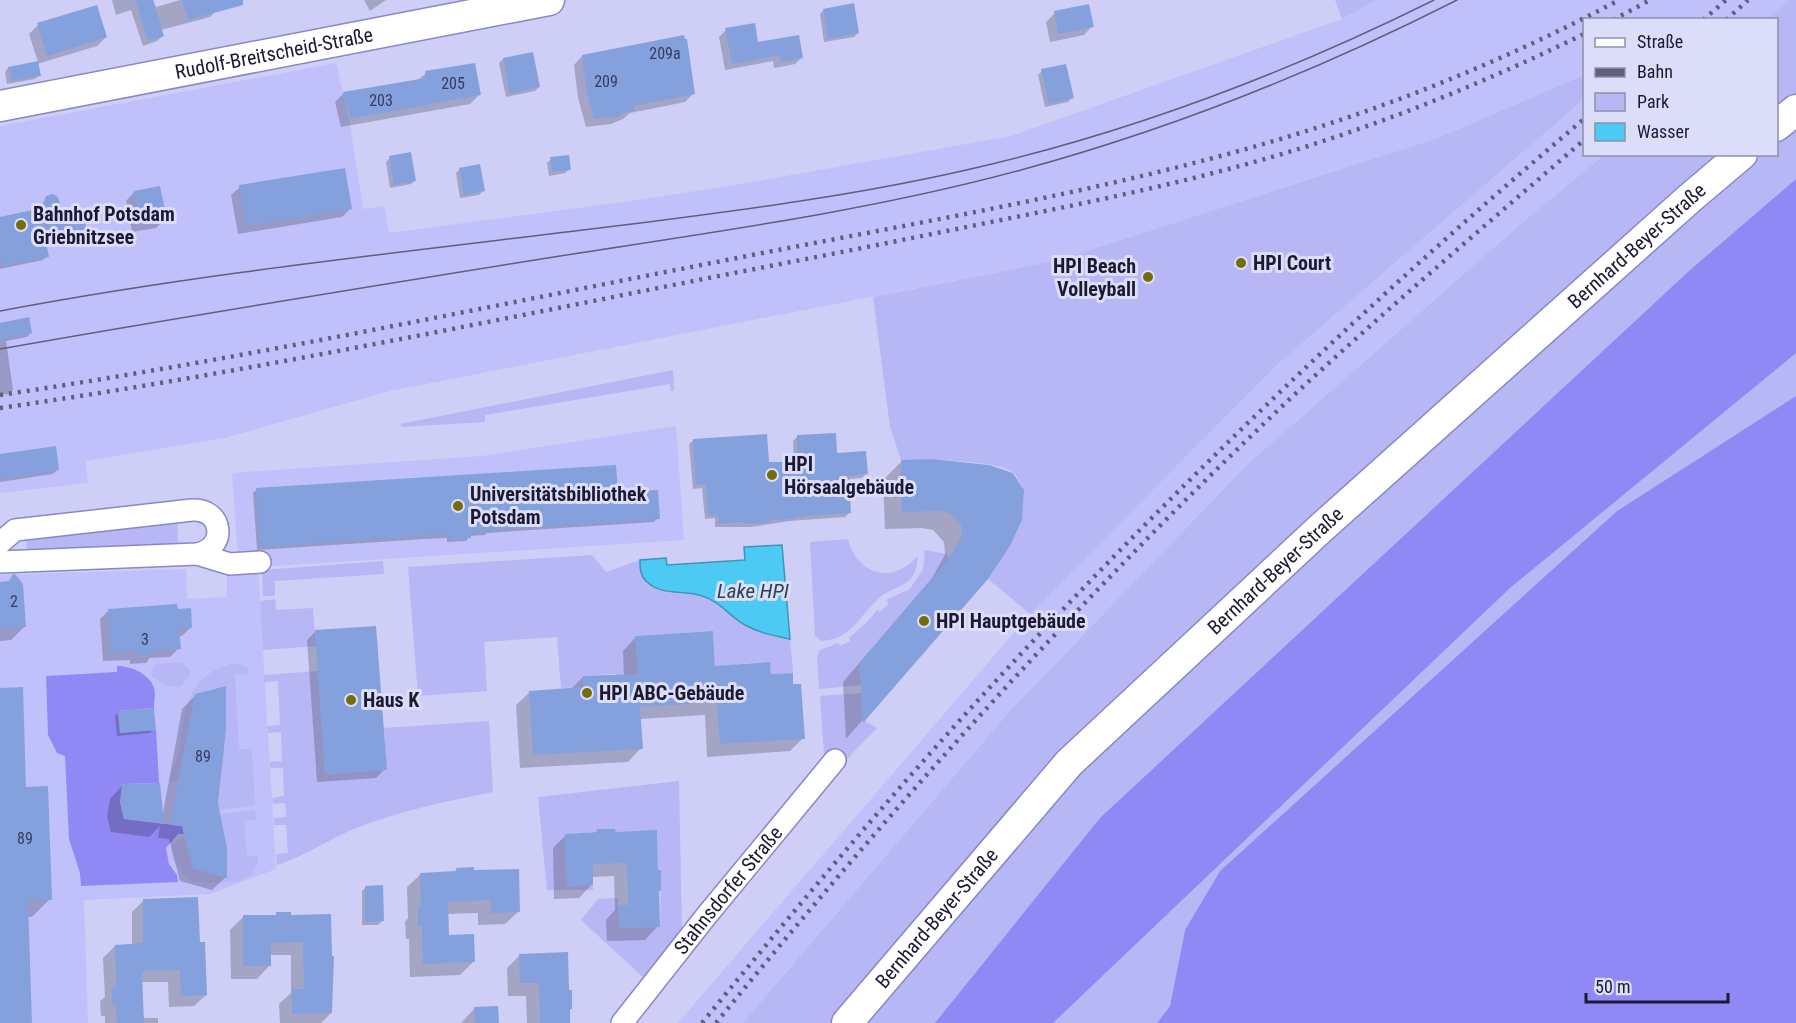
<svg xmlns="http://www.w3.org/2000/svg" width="1796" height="1023" font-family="'Roboto Condensed',sans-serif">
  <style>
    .built { fill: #c0c0fb }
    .green { fill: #b7b7f5 }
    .forest { fill: #9089f5 }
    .water { fill: #4ccaf4; stroke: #3d95ba; stroke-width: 1.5 }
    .shadow { fill: #0003 }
    .building { fill: #85a1dd }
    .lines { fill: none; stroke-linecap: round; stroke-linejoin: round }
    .street-casing { stroke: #8987c6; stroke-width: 24 }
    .secondary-casing { stroke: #8987c6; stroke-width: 33 }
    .street { stroke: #fff; stroke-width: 21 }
    .secondary { stroke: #fff; stroke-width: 30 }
    .tram { stroke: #5f5e7d; stroke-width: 1.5 }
    .rail { stroke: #5f5e7d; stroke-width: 4.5; stroke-dasharray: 3 6; stroke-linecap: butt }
    .poi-dot { fill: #746d09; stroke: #dcddf8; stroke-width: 2 }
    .labels { text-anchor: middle; stroke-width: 6; stroke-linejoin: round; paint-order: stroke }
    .number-label { font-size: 16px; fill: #363c5d }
    .street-label { font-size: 20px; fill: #1b1a32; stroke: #dcddf8 }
    .poi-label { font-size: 20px; font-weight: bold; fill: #1b1a32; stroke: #dcddf8; text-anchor: start }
    .water-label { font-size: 21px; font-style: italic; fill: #2a4550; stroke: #dcddf8 }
  </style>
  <rect width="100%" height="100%" fill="#cecef7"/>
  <!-- built -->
  <path class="built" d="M1376,0H1790L1767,19L1584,20V75L1438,138L1059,260L390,391L224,438L85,461L88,483L0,493V126L336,63L350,124L363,209L384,206L389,233L638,200L741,184L1011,136L1342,19Z
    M1584,99V154L1604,155L1523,222L1248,464L1009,712L743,1023H678L1030,614L1278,364Z
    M676,426L684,540L258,567L276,869L210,894L84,900L88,1023H0V575L186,569L187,599L227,597V572L239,571L232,473L482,456Z"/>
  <!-- green -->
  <path class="green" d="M1335,0H1376L1342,19Z
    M1790,0H1796V396L1617,511L1220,871L1185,930L1170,1006L1157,1023H743L1009,712L1248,464L1523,222L1604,155L1776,154V20L1767,19Z
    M1584,75V99L1278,364L1030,614L988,579L1010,546L1024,490C1021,485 1018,477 1014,473C997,459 923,460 901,460L890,427L873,297L1059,260L1438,138Z
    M673,370L674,391H671L670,384L485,415V422L402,427L400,424Z
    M177,519L178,548L28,552L26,541Z
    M848,539C857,576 895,585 918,555C917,563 917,570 912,577C904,588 890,588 880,597C860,614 853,639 821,641L815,636L810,542Z
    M925,550L947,554L949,559L860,663L861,685L819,689L817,657L820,650L838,643L840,646L850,641L849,638L868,621L877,610L880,612L889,603L886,600L910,589L923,569Z
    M592,555L606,572L640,560L641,574L676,593L699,595L720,604L745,625L765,634L790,639L793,673L771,674L770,662L737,664L716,678L713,631L636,636L638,683L617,685L616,674H614L583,676V687L561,688L557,637L484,642L487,691L418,696L408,567Z
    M383,561L384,574L275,581V596H263L262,570Z
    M275,599L276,610L313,608L316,646L263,650L260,601Z
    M181,662L190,670V676L180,687L166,686L152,677L151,670L155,664Z
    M230,664H238L248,667L249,674L235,675L239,749H252L255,805L219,810L218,803L226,730L225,686L195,694L178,782H170C169,772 175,766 178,756C180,750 180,743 181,737C186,701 192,676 230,664Z
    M318,671L325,774L386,770L384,728L489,721L493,792C447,801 400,811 356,828C329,839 305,856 277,865L276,854L288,853L286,825H274V818L286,817L285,803L273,804L272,798L284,796L283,768H270V762L282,761L281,732L268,733L267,726L280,725L278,681L264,682V675Z
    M862,693L863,720L877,728L845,761L837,754L824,755L820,696Z
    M679,781L682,931L644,978L581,920L598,899L618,898L619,928L660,927L661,870H658L657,831L616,832L615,829H597V832L566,834L567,886L593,885V890H547L538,797Z
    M255,810L256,820L244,821L247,856L258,855C259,890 216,882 193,882C179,870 156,849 184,837L193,868L227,877L220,814Z"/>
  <!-- forest -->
  <path class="forest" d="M1796,179V353L1510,588L1053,1023H935L1100,818L1689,271Z
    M1796,396V1023H1157L1170,1006L1185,930L1220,871L1617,511Z
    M117,666C131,666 150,674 154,688C156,693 154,702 154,708L118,711L120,733L156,730L159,783L123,784L120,802L124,819L182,826L184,834H178L166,848L169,864L177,875L178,882L81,886L80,873L69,839L65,756L57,753L48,735L46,676L117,672Z"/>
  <!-- water -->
  <path class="water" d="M782,545L790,639C775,636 759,633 745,625C729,616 719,600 699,595C681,590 661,596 646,581C640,575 640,568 640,560L666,558L667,565L745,560L744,547Z"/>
  <!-- shadow -->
  <path class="shadow" d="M112,0H153L156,7L180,0H213L216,11L210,17L161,30L163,36L157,41L143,46L131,10L116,15Z
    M364,0H386L370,11Z
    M824,10L858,33L854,37L824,42L820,14Z
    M1055,13L1092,26L1084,35L1050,42L1046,22Z
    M38,25L106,37L97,46L37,64L39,75L35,79L7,84L5,72L8,68L38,62L29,34Z
    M726,30L757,44L802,57L795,64L774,68L773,61L725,70L719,37Z
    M582,56L694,93L685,102L630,113L623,119L611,124L586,127L578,98L574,65Z
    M503,59L539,87L535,91L506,97L499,63Z
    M1042,71L1072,98L1068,102L1045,107L1038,75Z
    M426,73L479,95L470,104L341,127L335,102L344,93L417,81Z
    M390,158L415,180L411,184L390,188L386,162Z
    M551,159L569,169L565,173L549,176L547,163Z
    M460,169L483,191L479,195L460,198L456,173Z
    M240,187L351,208L342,217L238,234L231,195Z
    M134,192L165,219L156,228L132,232L126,201Z
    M47,197L62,220L86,234L82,238L45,244L47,256L43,260L0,269V218L39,210Z
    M0,325L31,333L27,337L6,341L13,390L9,394L0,395Z
    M797,437L836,455L866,474L862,478L847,479L850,512L845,517L790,521L751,527H715V518L705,519L702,488L693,489L689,444L694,440L768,464H794L793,441Z
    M0,455L57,470L53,474L0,482Z
    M901,462H957L987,578L846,739L843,682L932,578L945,555L944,542L933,530L922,528L885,529L883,480Z
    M257,489L658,518L654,522L487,533L485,535L470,536L466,541L447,542V538L425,539L257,550L253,493Z
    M0,583L24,627L11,640L0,641Z
    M109,610H176L191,627L182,636H178L179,648L170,657L150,658L146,663L130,664V660L103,661L100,619Z
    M315,632L385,769L376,778L317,782L307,640Z
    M636,637L714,667L770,676L792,685L803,738L790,751L707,757L705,715L639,719L641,748L628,762L520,768L516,705L530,692L571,689L583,677L624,676L623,651Z
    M0,690L50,899L32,917H27L31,1023H0Z
    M195,696L216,803L226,877L212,890L180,881L169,839L158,838L160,826L149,837L111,832L107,816L110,799L123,785L163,813L182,709Z
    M119,712L154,729L150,733L117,736L115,716Z
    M597,831L657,892L658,926L645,940L607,941L606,920L615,910L614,876L592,877V884L579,898L554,899L553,848L566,835L594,834Z
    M457,869L473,872L519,911L505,924L478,925V913L447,914L448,936L473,962L460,975L410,977L409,939H406L405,922L408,918L407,887L421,874L453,873Z
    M366,887L382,921L378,925H362V891Z
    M144,900L198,943L206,995L194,1006L169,1007L168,982H141L142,1018H158V1023H105V1016H101L100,1001L105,997L103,958L115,946L132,945V912Z
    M277,914L290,916L329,915L331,1013L321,1023H280L279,1004L291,993V955H270V965L257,979H231L230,930L243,917L274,916Z
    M520,955L567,991L571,1008L568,1011V1023H527L526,996H508L507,968Z
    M475,1008L497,1023H461Z"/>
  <!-- building -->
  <path class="building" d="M135,0H153L164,36L148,41Z
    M182,0H243V5L188,20Z
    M854,3L859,33L828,39L823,9Z
    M1089,4L1094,27L1058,34L1054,11Z
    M97,5L107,37L47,56L37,23Z
    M755,23L758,42L799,35L803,58L781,62L780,55L732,64L725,28Z
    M684,35L685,39H687L695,94L633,106L634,111L620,114L621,116L594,119L586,88L582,55Z
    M533,52L540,87L510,94L503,58Z
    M38,61L41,76L11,81L8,67Z
    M475,63L481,95L350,119L348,109L346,110L343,92L426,78L425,71Z
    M1066,64L1074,98L1049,104L1041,69Z
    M411,152L416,181L394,185L389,156Z
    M569,155L571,170L552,172L550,157Z
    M480,164L485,191L464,195L459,168Z
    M345,168L352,209L246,226L239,185Z
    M160,186L167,219L140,225L134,191Z
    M52,194L57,196L59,200L63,218L84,215L87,234L46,242L49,257L3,266L0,250V217L41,208L46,196Z
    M29,317L32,333L0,340V323Z
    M836,433L837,453L866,451L868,474L849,476L851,513L794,517V519L769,520V523L744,524V522L719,524L718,515L708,516L706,484L696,485L693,439L767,434L769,462H798L797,435Z
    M56,446L59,470L0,479V454Z
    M931,459L989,465L1013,473L1024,490L1022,520L1010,546L988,579L863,723L860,663L949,559L962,536L961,524L950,513L940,511L902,512L901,460Z
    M616,465L618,492L658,490L660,519L490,530V532L471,533V538L450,539V535H430L260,547L256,488Z
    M13,574H15L23,584L26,627L0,629V582L9,581Z
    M177,604L178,609L191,608L192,628L179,629L181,649L156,650V654L138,656V651L111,653L108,609Z
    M376,626L387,770L325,774L315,630Z
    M713,631L715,666L770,662L771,674L793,673V684H801L805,739L720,744L717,702L640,707L643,749L533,755L529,691L583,687V676L638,674L635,636Z
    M226,686V730L218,803L227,848V878L193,868L182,826L170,825L195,694Z
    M23,687L26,787L48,786L52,900H28L32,1023H0V688Z
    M154,708L156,730L120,733L118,711Z
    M160,783L164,824L124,819L120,802L122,784Z
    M597,829H615L616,832L657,830L658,870H661V891H659L660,927L619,928V905H628L627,863L593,864V885L567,886L565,834L597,832Z
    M474,867V870L519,869L520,912L491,913V900L448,902L449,935L474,934L475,962L423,964L422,926L418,927V907H421L420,873L456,871V868Z
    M383,885L384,921L365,922V886Z
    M198,897L200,942H205L207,995L181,996L180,970L142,971L144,1023H117L116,1005H112V988L116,987L115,945L143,943V899Z
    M276,912H291V915L331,914L332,956H334L332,1013L292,1014V989H304L303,942L271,943V966H243V915H276Z
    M568,952L569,990H572V1009H570V1023H540L539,983H520L519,954Z
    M498,1006L499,1023H475L474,1007Z"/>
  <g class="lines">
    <defs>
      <g id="street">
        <path d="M0,543L15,530L192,510C223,508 228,548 197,554L0,562"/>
        <path d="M197,554L230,564L260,562"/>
        <path id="s1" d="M622,1023L707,915L835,760"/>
      </g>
      <g id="secondary">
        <path id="s2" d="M0,106L549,0"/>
        <path d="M1776,126L1796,110"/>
        <path id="s3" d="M847,1023L1069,763L1321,528L1690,198L1742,154"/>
      </g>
    </defs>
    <!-- street casing -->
    <use href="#street" class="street-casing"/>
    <!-- secondary casing -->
    <use href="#secondary" class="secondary-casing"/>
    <!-- street -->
    <use href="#street" class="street"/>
    <!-- secondary -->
    <use href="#secondary" class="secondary"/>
    <!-- tram -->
    <path class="tram" d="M0,311C206,272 416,251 624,225C742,210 860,195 975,168C1135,131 1287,73 1434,0
      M0,349C186,316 373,286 560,256C714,232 870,211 1021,170C1172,129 1317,71 1457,0"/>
    <!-- rail -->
    <path class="rail" d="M1613,20L1650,0
      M1703,20L1726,0
      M1726,20L1748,0
      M0,395C244,359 485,307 727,260C903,225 1081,196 1253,147C1380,111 1503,62 1619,0
      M0,408C246,373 490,321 734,273C828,255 922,236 1016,217C1115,197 1214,176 1311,145C1405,115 1496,77 1584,34
      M702,1023C800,903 899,785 1005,671C1186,476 1380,291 1584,119
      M716,1023C896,802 1087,590 1294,395C1389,307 1487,224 1584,140"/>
  </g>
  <!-- markers -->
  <g class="poi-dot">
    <circle cx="21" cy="225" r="6"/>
    <circle cx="1241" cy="263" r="6"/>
    <circle cx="1148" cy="277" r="6"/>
    <circle cx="772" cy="475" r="6"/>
    <circle cx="458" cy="506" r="6"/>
    <circle cx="924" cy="621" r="6"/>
    <circle cx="587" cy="693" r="6"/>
    <circle cx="351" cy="700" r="6"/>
  </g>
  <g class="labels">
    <!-- number labels -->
    <g class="number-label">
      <text x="665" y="59">209a</text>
      <text x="606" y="87">209</text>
      <text x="453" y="89">205</text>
      <text x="381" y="106">203</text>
      <text x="14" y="607">2</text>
      <text x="145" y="645">3</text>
      <text x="203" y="762">89</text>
      <text x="25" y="844">89</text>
    </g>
    <!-- street labels -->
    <g class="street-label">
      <text dy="7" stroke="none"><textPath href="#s2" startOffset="279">Rudolf-Breitscheid-Straße</textPath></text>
      <text dy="7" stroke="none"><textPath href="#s3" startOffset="1110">Bernhard-Beyer-Straße</textPath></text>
      <text dy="7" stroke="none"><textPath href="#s3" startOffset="624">Bernhard-Beyer-Straße</textPath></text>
      <text dy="7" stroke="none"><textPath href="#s1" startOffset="170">Stahnsdorfer Straße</textPath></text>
      <text dy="7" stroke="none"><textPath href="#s3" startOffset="138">Bernhard-Beyer-Straße</textPath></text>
    </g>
    <!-- poi labels -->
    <g class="poi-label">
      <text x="33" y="221">Bahnhof Potsdam<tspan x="33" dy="23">Griebnitzsee</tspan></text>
      <text x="1253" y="270">HPI Court</text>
      <text x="1136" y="273" text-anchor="end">HPI Beach<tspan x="1136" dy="23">Volleyball</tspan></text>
      <text x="784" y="471">HPI<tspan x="784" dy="23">Hörsaalgebäude</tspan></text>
      <text x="470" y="501">Universitätsbibliothek<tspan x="470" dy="23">Potsdam</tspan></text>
      <text x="936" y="628">HPI Hauptgebäude</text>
      <text x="599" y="700">HPI ABC-Gebäude</text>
      <text x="363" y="707">Haus K</text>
    </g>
    <!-- water labels -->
    <g class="water-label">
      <text x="753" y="598">Lake HPI</text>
    </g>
  </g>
  <!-- legend -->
  <rect x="1583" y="18" width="195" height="138" fill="#dcddf8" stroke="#8f8fa9" stroke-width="1.5"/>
  <rect x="1595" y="38" width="30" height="9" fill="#ffffff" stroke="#8f8fa9" stroke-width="1.5"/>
  <text x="1637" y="48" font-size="18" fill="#1b1a32">Straße</text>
  <rect x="1595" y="68" width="30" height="9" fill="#5f5e7d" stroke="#8f8fa9" stroke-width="1.5"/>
  <text x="1637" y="78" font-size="18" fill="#1b1a32">Bahn</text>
  <rect x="1595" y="93" width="30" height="18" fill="#b7b7f5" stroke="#8f8fa9" stroke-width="1.5"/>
  <text x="1637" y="108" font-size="18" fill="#1b1a32">Park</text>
  <rect x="1595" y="123" width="30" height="18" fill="#4ccaf4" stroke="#8f8fa9" stroke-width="1.5"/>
  <text x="1637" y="138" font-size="18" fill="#1b1a32">Wasser</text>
  <!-- scale -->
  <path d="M1586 993v9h142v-9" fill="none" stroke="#1b1a32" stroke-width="3"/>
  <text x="1595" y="993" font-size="18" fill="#1b1a32" stroke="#dcddf8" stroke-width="4.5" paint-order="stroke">50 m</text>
</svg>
